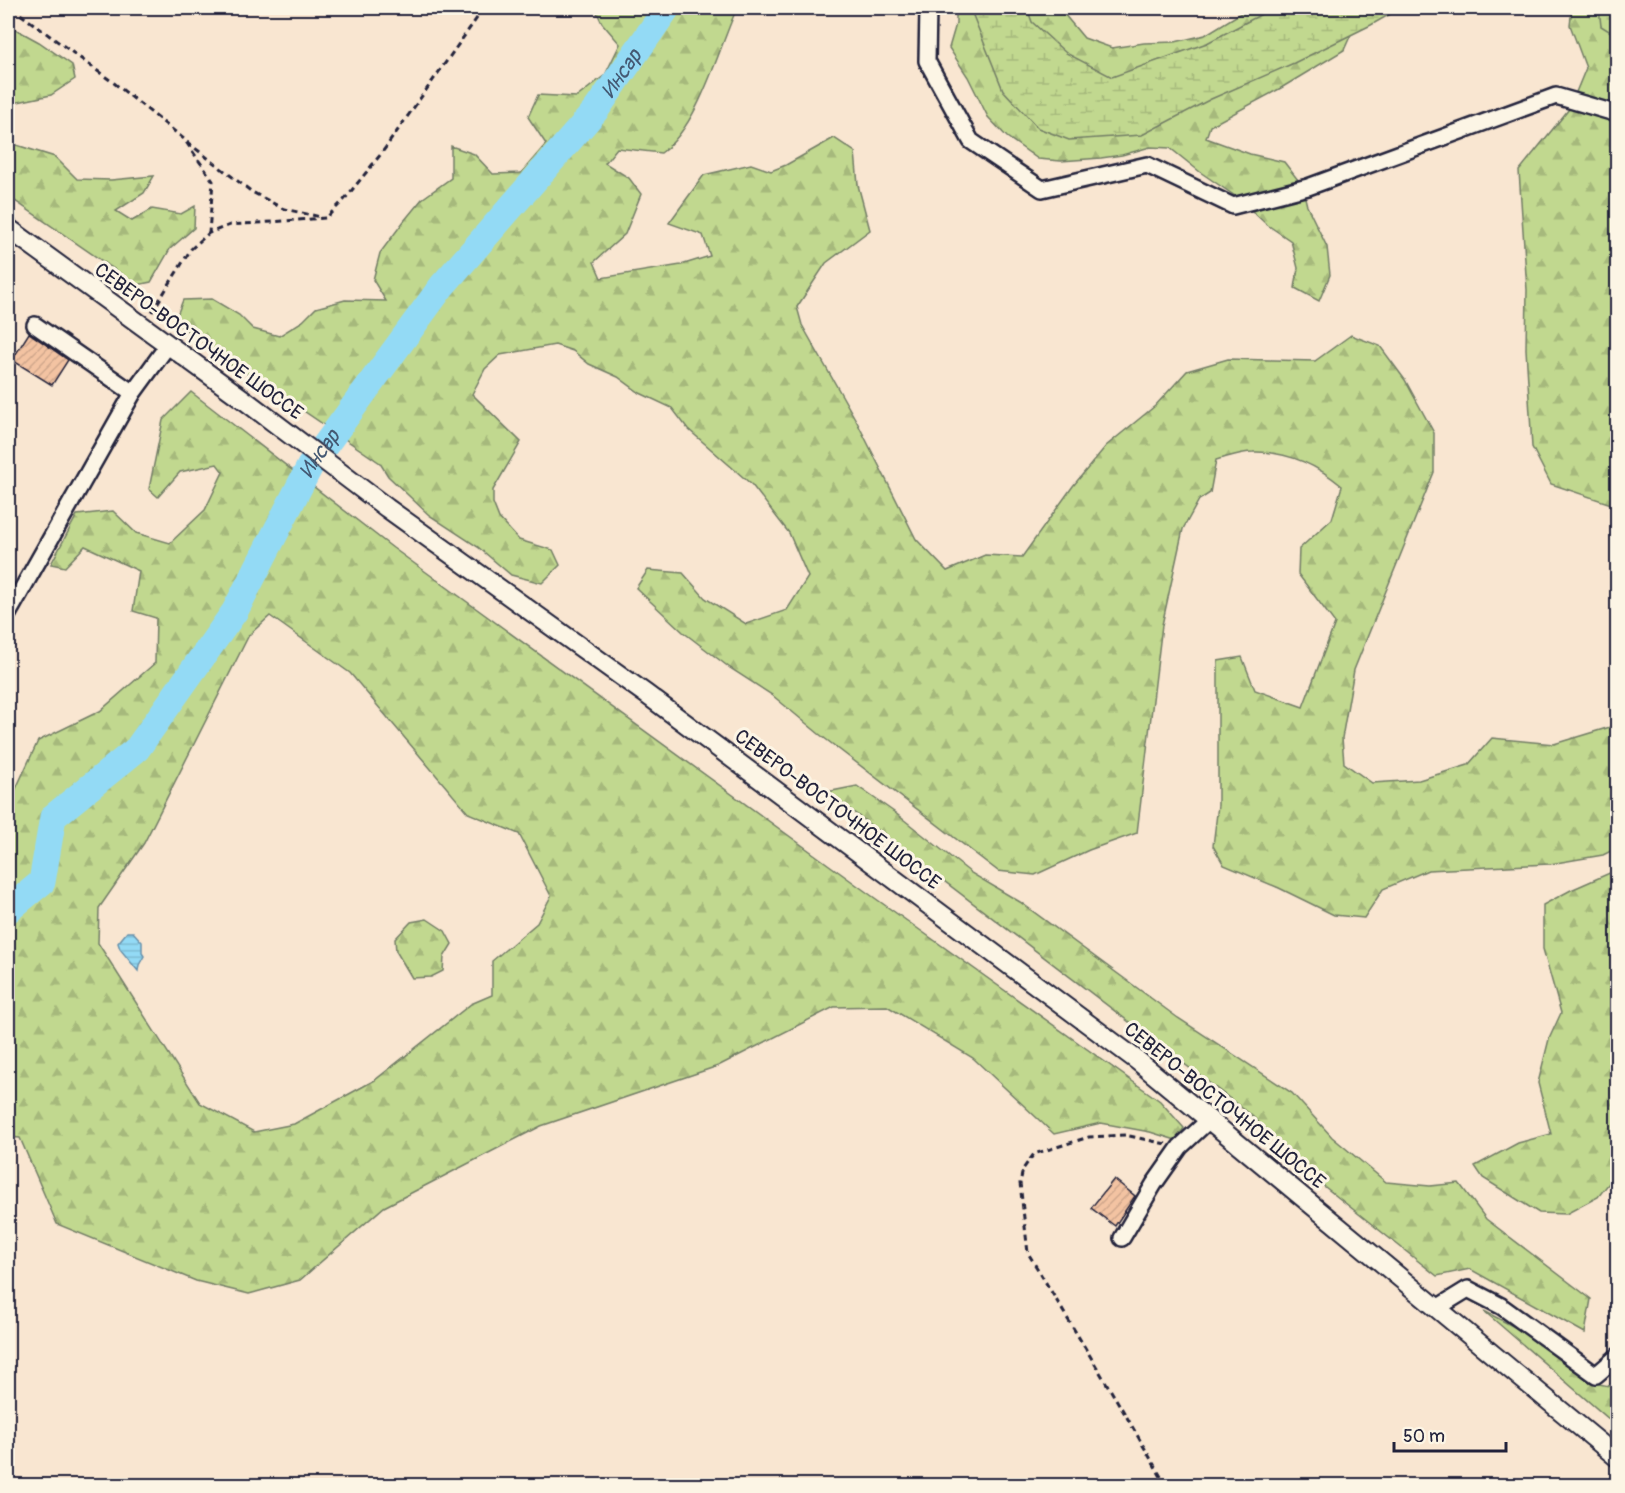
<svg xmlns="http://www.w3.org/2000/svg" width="1625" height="1493" font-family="Pangolin,sans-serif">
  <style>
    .forest { fill: url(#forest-firs); stroke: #727d65; stroke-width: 1.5; fill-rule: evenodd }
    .wetland { fill: url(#wetland-marsh); stroke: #727d65; stroke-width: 1.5 }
    .water { fill: url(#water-rules); stroke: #6690ab; stroke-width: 1.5 }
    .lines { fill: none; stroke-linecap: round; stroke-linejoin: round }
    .river { stroke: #93daf5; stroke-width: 27 }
    .building { fill: url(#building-hatch); stroke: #22223b; stroke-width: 1.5 }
    .minor-casing { stroke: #22223b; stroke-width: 20 }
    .major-casing { stroke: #22223b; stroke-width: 22 }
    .path { stroke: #22223b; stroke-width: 3; stroke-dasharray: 6 4.5; stroke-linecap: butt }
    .minor { stroke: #fcf5e5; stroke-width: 15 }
    .major { stroke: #fcf5e5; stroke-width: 18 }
    .labels { text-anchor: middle; stroke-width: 6; stroke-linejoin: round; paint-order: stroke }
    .street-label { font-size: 20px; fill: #22223b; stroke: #fcf5e5 }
    .water-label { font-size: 21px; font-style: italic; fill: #445973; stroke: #fcf5e5 }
  </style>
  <defs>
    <pattern id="forest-firs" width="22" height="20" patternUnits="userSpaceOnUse" patternTransform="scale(1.5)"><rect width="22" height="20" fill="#c1d88f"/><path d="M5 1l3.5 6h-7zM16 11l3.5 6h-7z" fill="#a6b97c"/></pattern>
    <pattern id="wetland-marsh" width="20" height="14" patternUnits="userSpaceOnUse" patternTransform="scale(1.5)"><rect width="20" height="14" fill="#c1d88f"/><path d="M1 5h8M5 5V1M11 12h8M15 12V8" fill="none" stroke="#a6b97c"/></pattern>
    <pattern id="water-rules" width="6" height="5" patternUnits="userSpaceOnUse" patternTransform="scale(1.5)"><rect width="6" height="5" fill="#93daf5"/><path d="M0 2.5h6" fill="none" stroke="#7ebbd3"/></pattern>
    <pattern id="building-hatch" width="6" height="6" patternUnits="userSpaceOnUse" patternTransform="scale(1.5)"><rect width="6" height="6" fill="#f3c3a2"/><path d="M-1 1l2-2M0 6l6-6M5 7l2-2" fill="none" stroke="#d0a78c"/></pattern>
  </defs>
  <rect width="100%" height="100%" fill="#f9e6d1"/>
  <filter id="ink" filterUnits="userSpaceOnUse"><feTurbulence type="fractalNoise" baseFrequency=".0167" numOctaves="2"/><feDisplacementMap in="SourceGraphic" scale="12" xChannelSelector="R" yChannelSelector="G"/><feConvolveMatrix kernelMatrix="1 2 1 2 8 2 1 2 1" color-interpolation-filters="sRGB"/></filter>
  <g filter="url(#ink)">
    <!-- forest -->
    <path class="forest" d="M595,8H737C718,50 699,126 661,153L617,148L605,163L629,178L641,194L625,234L594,262L601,278L681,265L710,256L703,235L669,223L704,175L751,164L771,171L786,165L834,138L855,152L858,185L870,230L826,263L797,307L802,325L857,422L916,539L947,571L985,555L1022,557L1073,486L1106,446L1155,406L1187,371L1228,359L1315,361L1351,335L1380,346L1405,380L1434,433V472L1354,670L1342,738L1344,763L1372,783L1419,780L1468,765L1492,738L1554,744L1610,727L1617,720V848L1603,855L1550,864L1428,870L1383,889L1364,918L1334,915L1279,888L1224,865L1213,846L1218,805V661L1242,657L1255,690L1303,707L1335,623L1298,574L1299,549L1332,519L1342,486C1316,464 1288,451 1253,452C1241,452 1228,457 1216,460L1210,493L1199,500L1183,529L1162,625L1137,833L1089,850L1035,875L998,871L819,734L772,695L730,668L683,632L636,588L648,570L683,573L705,598L746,624L787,610L808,577L789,533L752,485L688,429L672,408L640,393L618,377L589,364L573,351L555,345L500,355L485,369L472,394L521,442L493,490V503L499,518L519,540L553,550L560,565L542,583L511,575L478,547L429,515L388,476L380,463L258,380L225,362L206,344L179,325L175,320L183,300L212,299L239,315L253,329L279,336L303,321L316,308L345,300L386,301L373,280L380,253L404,221L422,199L451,178V146L474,154L493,174L521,173L546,144L528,117L538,95L577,97L605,75L620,44L602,23Z
      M956,8H1059L1084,38L1112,48L1144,43L1175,42L1205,35L1249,8H1355L1357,21L1344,50L1281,88L1210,126L1206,138L1250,154L1284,162L1302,185L1307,206L1327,247L1330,275L1319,301L1295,288L1298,268L1291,241L1266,224L1238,198L1200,172L1170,148L1150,147L1122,155L1101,158L1061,161L1038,159L1007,137L988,117L968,77L949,48L956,24Z
      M1572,8H1617V506L1551,484L1532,447L1526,349L1527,290L1519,171L1569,109L1586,68L1570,25Z
      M8,25L39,42L72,65L75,79L51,95L8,104Z
      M8,140L10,143L55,157L77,179L111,180L154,176L144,193L116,211L132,221L152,209L181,214L195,206L194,228L170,249L151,282L137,285L8,196Z
      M191,392L393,548L865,891L1160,1101L1184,1128L1176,1140L1150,1132L1101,1123L1054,1134L973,1058L887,1006L834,1007L718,1066L541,1126L384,1207L300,1280L249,1294L196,1281L57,1224L20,1138L8,1137V806L38,741L100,711L155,663L156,618L133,611L139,571L85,546L65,567L51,564L77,515L113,511L136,533L170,543L205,510L223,472L217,464L180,472L158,497L149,489L163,420ZM270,616L350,673L468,813L519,834L551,896L537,923L492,961V995L471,1004L375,1080L294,1124L254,1132L200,1103L98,943L99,908L144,843L249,635Z
      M857,786L894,812L971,873L1020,902L1178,1018L1292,1093L1332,1137L1386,1182L1430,1186L1459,1183L1486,1219L1591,1299L1585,1333L1470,1269L1437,1276L1325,1187L1250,1114L827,792Z
      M1612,872H1617V1173L1598,1197L1566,1214L1539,1213L1483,1178L1475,1166L1518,1143L1551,1134L1538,1083L1549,1039L1561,1013L1543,949V905L1571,890Z
      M427,919L445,931L452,944L444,957L443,971L431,977L412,978L396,951L395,939L411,922Z
      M1484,1311L1526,1333L1575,1369L1589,1382L1609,1386L1617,1377V1426Z"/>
    <!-- wetland -->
    <path class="wetland" d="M970,8H1027L1032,22L1066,53L1112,77L1207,43L1273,8H1401L1371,25L1294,63L1211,99L1142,135L1069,140L1038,128L1003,90Z
      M1599,8H1617V36L1601,26Z"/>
    <!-- water -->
    <path class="water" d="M127,932H133L142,942V953L144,956L139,965L138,971L120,949L118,943Z"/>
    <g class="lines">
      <!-- river -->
      <path class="river" id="s1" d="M8,910L42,882L53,817L137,749L235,611L310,466L442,286L596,110L667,8"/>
    </g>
    <!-- building -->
    <path class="building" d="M29,333L68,360L52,385L12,360Z
      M1114,1179L1135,1196L1115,1226L1091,1208Z"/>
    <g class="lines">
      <defs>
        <path id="minor" d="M928,8L927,61L971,141L1042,189L1147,165L1233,206L1308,187L1556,96L1618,114
          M35,325L133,393
          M8,614L133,393L168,345
          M1122,1238L1154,1184L1180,1147L1209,1120
          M1437,1308L1468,1289L1501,1306L1596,1375L1618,1356"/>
        <path id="major" d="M8,228L247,402L387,508L646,694L1138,1061L1618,1458"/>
      </defs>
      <!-- minor casing -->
      <use href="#minor" class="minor-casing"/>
      <!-- major casing -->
      <use href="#major" class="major-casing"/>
      <!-- path -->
      <path class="path" d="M12,8L114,83L184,139L213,181L209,233
        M187,142L252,192L284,209L321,217
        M152,312L191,249L209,233L230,225L326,218L344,200L381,154L484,8
        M1166,1144L1125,1135L1089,1137L1034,1154L1023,1169L1020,1183L1028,1253L1125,1414L1164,1482L1184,1486
        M1207,1486L1232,1482L1237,1486"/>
      <!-- minor -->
      <use href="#minor" class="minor"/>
      <!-- major -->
      <use href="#major" class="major"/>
    </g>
  </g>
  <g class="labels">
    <!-- street labels -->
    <g class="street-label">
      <text transform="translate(199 341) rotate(36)" y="7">СЕВЕРО-ВОСТОЧНОЕ ШОССЕ</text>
      <text transform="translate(838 809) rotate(37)" y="7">СЕВЕРО-ВОСТОЧНОЕ ШОССЕ</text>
      <text transform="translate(1225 1105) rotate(39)" y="7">СЕВЕРО-ВОСТОЧНОЕ ШОССЕ</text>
    </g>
    <!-- water labels -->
    <g class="water-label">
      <text dy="7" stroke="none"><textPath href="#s1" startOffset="1052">Инсар</textPath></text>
      <text dy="7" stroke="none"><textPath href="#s1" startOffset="566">Инсар</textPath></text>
    </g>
  </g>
  <!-- margin -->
  <rect width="1625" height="1493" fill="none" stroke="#fcf5e5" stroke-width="30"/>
  <rect x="15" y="15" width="1595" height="1463" fill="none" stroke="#22223b" stroke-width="2" filter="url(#ink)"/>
  <!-- scale -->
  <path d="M1394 1442v9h112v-9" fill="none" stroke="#22223b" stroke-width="3"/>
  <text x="1403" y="1442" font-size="18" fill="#22223b" stroke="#fcf5e5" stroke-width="4.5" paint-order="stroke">50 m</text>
</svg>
